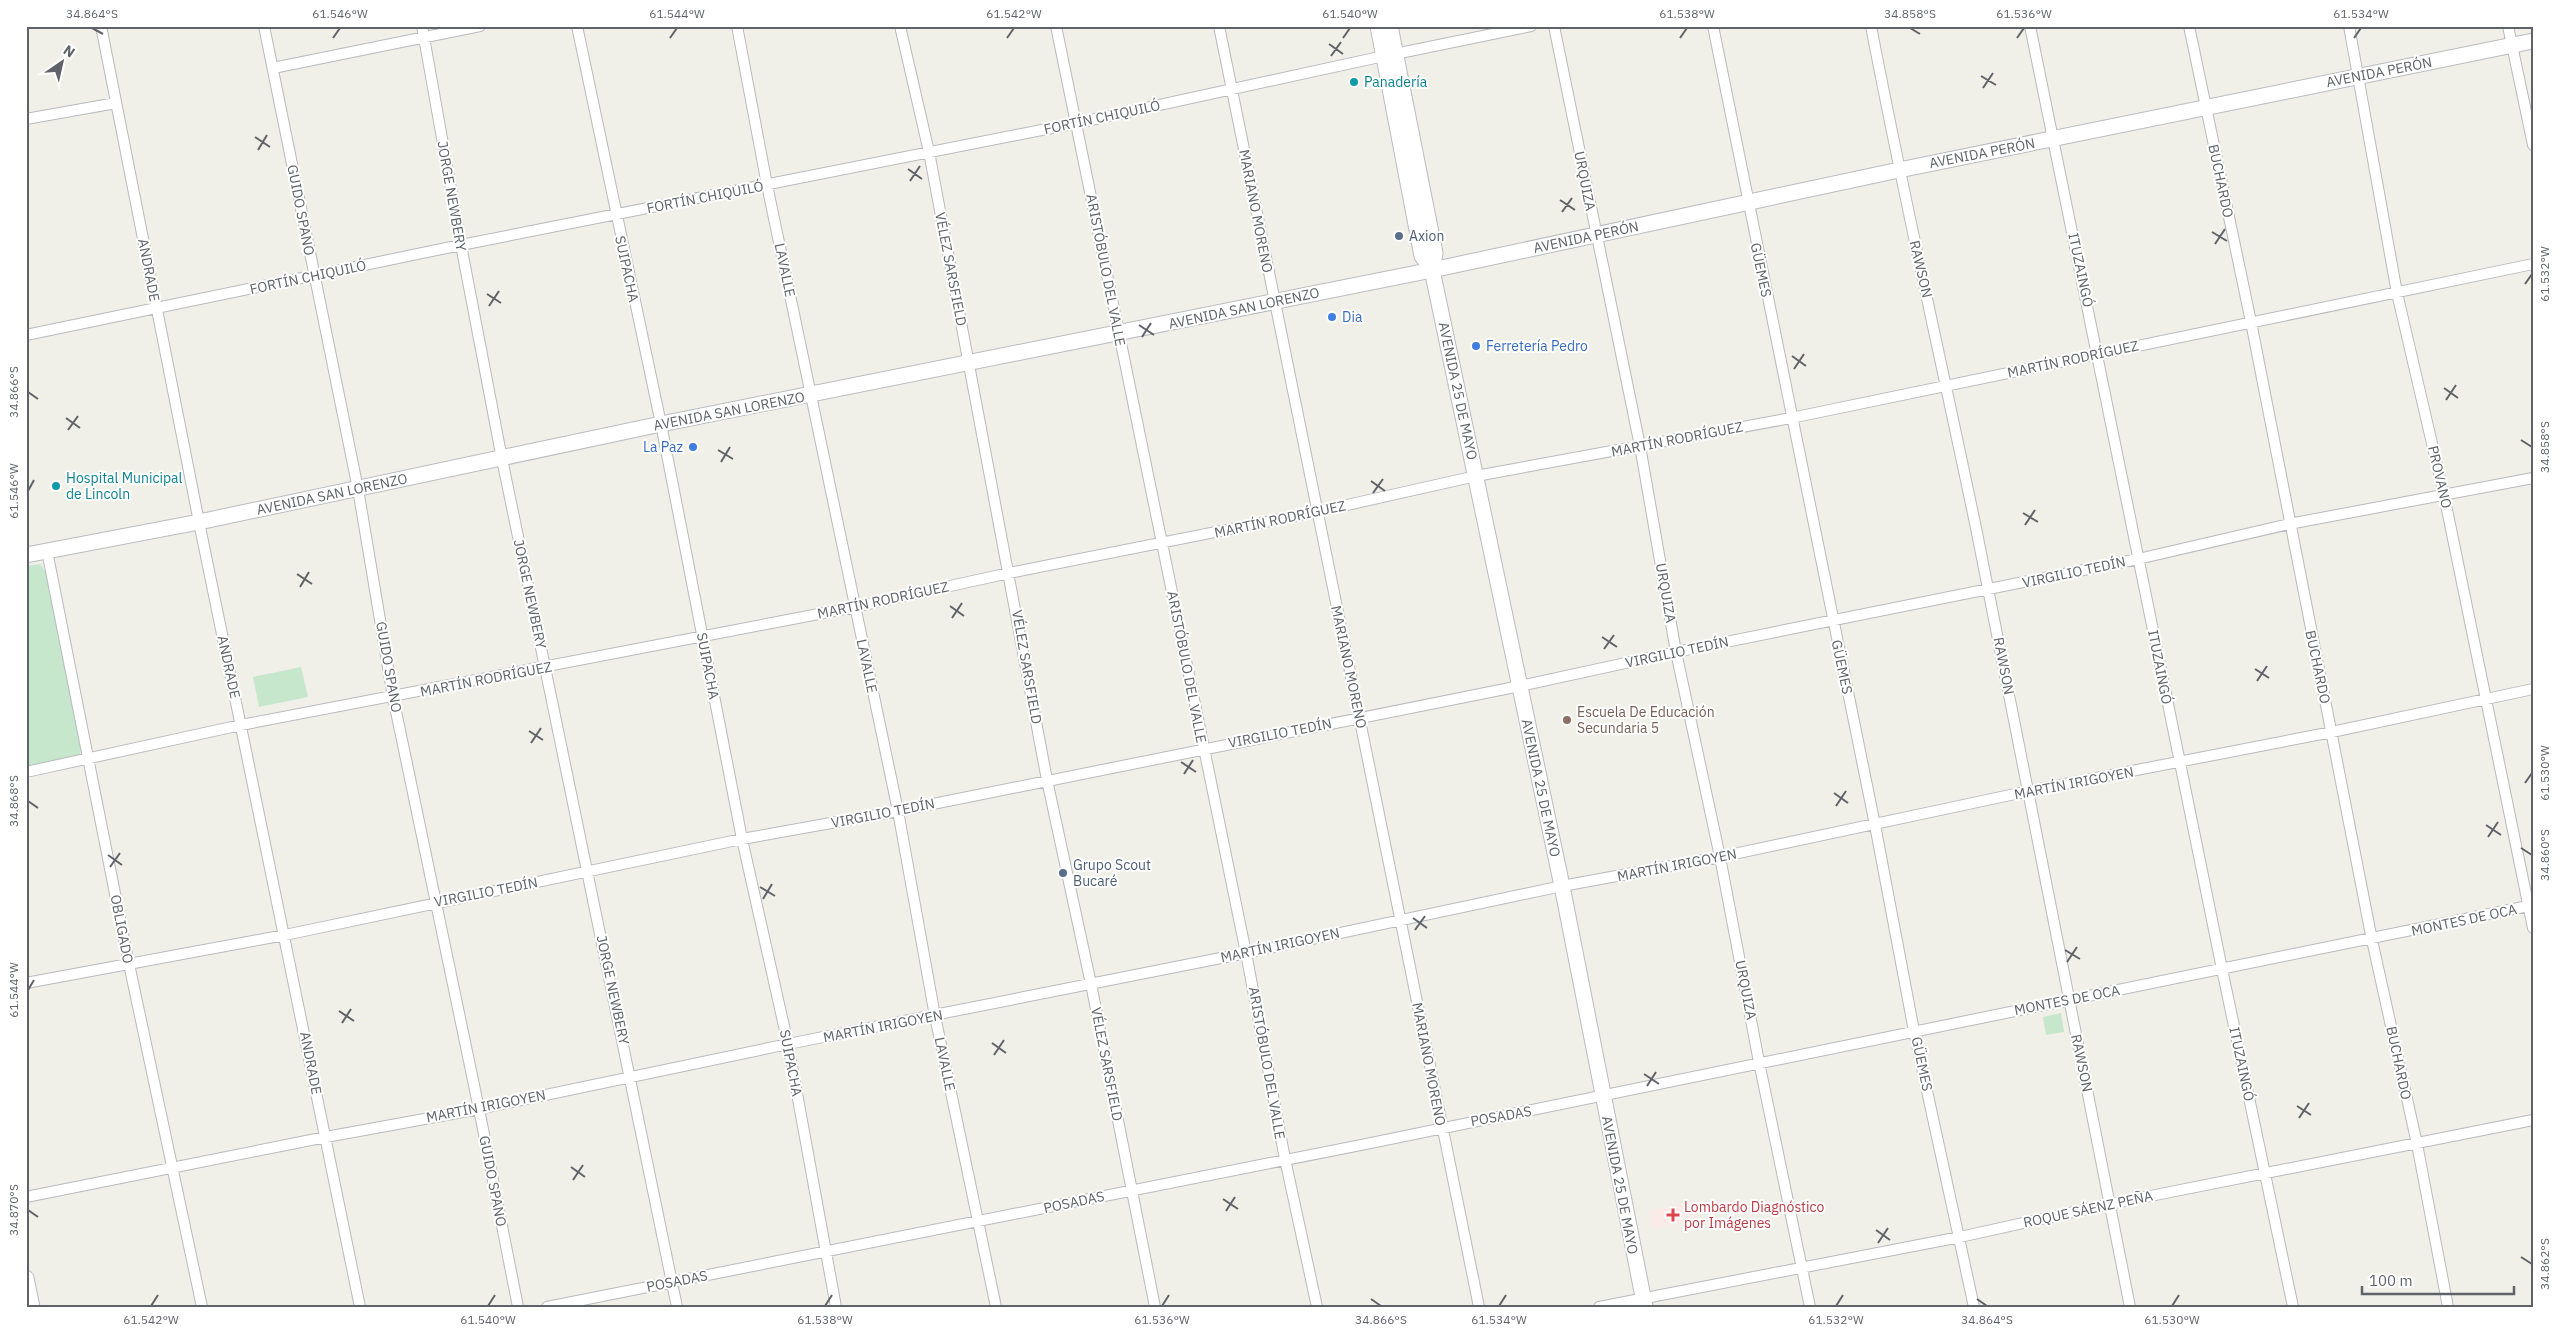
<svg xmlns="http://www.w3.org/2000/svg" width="2559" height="1333" font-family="'IBM Plex Sans',sans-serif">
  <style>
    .medical { fill: #fbebe7 }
    .green { fill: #c6e7cb }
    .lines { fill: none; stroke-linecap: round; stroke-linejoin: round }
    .minor-casing { stroke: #b8b9be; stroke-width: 12 }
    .secondary-casing { stroke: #b9bbc1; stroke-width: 17 }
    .minor { stroke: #fff; stroke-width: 10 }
    .secondary { stroke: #fff; stroke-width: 15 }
    .ticks { fill: none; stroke: #5f6268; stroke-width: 2 }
    .culture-dot { fill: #0f9aa8; stroke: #fff; stroke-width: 2 }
    .service-dot { fill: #5c6f8a; stroke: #fff; stroke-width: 2 }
    .shop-dot { fill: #3f7fe0; stroke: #fff; stroke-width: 2 }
    .education-dot { fill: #8d6e63; stroke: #fff; stroke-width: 2 }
    .health-dot { fill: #e0444e; stroke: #fff; stroke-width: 2 }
    .labels { text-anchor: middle; stroke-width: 4; stroke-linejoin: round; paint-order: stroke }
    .street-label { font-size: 14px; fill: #5f6268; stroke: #fff }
    .culture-label { font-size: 14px; fill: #0d838f; stroke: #fff; text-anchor: start }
    .service-label { font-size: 14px; fill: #4e5e75; stroke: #fff; text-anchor: start }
    .shop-label { font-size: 14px; fill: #366cbe; stroke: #fff; text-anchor: start }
    .education-label { font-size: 14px; fill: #785e54; stroke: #fff; text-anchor: start }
    .health-label { font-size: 14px; fill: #be3a42; stroke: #fff; text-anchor: start }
    .neatline { fill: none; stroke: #5f6268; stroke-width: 2 }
    .ticks-label { font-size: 12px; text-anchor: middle; fill: #5f6268 }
  </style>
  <rect width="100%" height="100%" fill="#f1f0e8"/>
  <!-- medical -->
  <path class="medical" d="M1693,1201L1697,1219L1653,1229L1649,1211Z"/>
  <!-- green -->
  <path class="green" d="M40,564L47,574L82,749L79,756L26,768V566Z
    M301,667L308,697L259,707L253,677Z
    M2061,1013L2064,1032L2046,1035L2043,1017Z"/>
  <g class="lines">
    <defs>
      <path id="minor" d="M101,26L199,522L360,1307
        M264,26L358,489L393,697L479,1109L518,1307
        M422,26L461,245L502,459L677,1307
        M577,26L661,424L742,839L788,1044L836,1307
        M737,26L767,185L898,811L935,1016L996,1307
        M900,26L929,152L1047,780L1091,984L1155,1307
        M1056,26L1246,953L1285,1159L1317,1307
        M1219,26L1479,1307
        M1554,26L1640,446L1676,652L1720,857L1759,1062L1810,1307
        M1713,26L1875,825L1914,1031L1974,1307
        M1871,26C1903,194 1941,360 1976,528C2029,787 2079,1047 2130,1307
        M2030,26L2222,969L2293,1307
        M2189,26L2251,322L2372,940L2417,1144L2448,1307
        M2349,26L2397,293L2444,495L2533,928
        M2508,26L2533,145
        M1395,54L1531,26
        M273,68L480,26
        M26,119L116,103
        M26,335L461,245L1077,123L1384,56
        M47,551L129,964L202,1307
        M26,772L241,725L855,607L1009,573L1316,512L1476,476L1791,418L2533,264
        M26,983L285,935L742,839L898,811L1520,686L1676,652L2138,559L2289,524L2533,478
        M26,1197L326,1137L479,1109L788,1044L1246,953L1562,886L1720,857L2029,791L2332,732L2533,689
        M547,1307C1210,1177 1871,1042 2533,905
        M1599,1307L1960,1237L2110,1204L2533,1120"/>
      <path id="secondary" d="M1378,26L1422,256L1432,270L1562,886L1645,1307
        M1390,26L1435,253L1432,270
        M26,555L199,522L661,424L1432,270L1899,170L2533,41
        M26,1278L32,1307"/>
    </defs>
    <!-- minor casing -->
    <use href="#minor" class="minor-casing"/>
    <!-- secondary casing -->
    <use href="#secondary" class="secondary-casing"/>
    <!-- minor -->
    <use href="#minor" class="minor"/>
    <!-- secondary -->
    <use href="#secondary" class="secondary"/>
  </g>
  <!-- ticks -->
  <path class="ticks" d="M92,28L103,34M1910,28L1920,34M333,38L340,28M670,38L677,28M1007,38L1014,28M1343,38L1350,28M1680,38L1687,28M2017,38L2024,28M2354,38L2361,28M1329,44L1343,54M1331,56L1341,42M1981,76L1996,85M1983,88L1993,73M255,137L270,147M258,150L267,135M908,169L922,179M910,181L920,166M1560,200L1575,210M1562,212L1572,198M2212,232L2227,241M2215,244L2225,229M2525,284L2532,274M487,294L501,303M489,306L499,291M1139,325L1154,335M1142,337L1151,323M1792,356L1806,366M1794,369L1804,354M2444,388L2458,398M28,392L38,399M2446,400L2456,385M66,418L80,428M68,430L78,416M2521,440L2532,447M718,450L733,459M721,462L730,447M1371,481L1385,491M28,491L34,480M1373,493L1383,479M2023,513L2038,522M2025,525L2035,510M297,574L312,584M300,587L309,572M950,606L964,616M952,618L962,603M1602,637L1617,647M1604,649L1614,635M2255,669L2269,678M2257,681L2267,666M529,731L543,740M531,743L541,728M1181,762L1196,772M1184,774L1193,760M2525,783L2532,773M1834,793L1848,803M28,801L38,808M1836,806L1846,791M2486,825L2501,835M2488,837L2498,822M2521,848L2532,855M108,855L122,865M110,867L120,853M760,887L775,896M763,899L772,884M1413,918L1427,928M1415,930L1425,916M2065,950L2080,959M2067,962L2077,947M28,990L34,980M339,1011L354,1021M342,1023L351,1009M992,1043L1006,1053M994,1055L1004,1040M1644,1074L1659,1084M1647,1086L1656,1072M2297,1106L2311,1115M2299,1118L2309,1103M571,1167L585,1177M573,1180L583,1165M1223,1199L1238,1209M28,1210L38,1217M1226,1211L1235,1197M1876,1230L1890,1240M1878,1243L1888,1228M2521,1257L2532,1264M1371,1299L1381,1306M1977,1299L1987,1306M151,1306L158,1295M488,1306L495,1295M825,1306L832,1295M1162,1306L1169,1295M1499,1306L1506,1295M1836,1306L1843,1295M2172,1306L2179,1295"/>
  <!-- markers -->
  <g class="culture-dot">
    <circle cx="1354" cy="82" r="5"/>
    <circle cx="56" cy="486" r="5"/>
  </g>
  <g class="service-dot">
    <circle cx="1399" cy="236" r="5"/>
    <circle cx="1063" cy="873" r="5"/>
  </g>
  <g class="shop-dot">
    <circle cx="1332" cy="317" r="5"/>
    <circle cx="1476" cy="346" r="5"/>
    <circle cx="693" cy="447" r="5"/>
  </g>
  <circle class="education-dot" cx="1567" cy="720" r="5"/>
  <path class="health-dot" d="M1670.5 1207.5h5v5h5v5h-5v5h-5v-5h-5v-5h5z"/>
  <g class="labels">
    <!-- street labels -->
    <g class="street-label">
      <text transform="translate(2379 72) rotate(-11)" y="5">AVENIDA PERÓN</text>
      <text transform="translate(1102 117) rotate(-12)" y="5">FORTÍN CHIQUILÓ</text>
      <text transform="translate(1982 153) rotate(-11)" y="5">AVENIDA PERÓN</text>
      <text transform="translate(1585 181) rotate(79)" y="5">URQUIZA</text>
      <text transform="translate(2221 181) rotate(78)" y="5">BUCHARDO</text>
      <text transform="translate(452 196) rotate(80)" y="5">JORGE NEWBERY</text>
      <text transform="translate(705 197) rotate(-11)" y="5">FORTÍN CHIQUILÓ</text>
      <text transform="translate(301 210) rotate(79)" y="5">GUIDO SPANO</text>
      <text transform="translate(1256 211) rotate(79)" y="5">MARIANO MORENO</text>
      <text transform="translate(1586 237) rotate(-12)" y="5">AVENIDA PERÓN</text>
      <text transform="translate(627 269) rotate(78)" y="5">SUIPACHA</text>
      <text transform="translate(951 269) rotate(79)" y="5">VÉLEZ SARSFIELD</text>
      <text transform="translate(1921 269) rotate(77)" y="5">RAWSON</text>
      <text transform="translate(149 270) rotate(79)" y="5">ANDRADE</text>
      <text transform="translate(785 270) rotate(78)" y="5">LAVALLE</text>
      <text transform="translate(1106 270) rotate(79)" y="5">ARISTÓBULO DEL VALLE</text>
      <text transform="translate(1761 270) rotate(78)" y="5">GÜEMES</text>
      <text transform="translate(2081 270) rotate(78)" y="5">ITUZAINGÓ</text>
      <text transform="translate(308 277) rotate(-12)" y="5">FORTÍN CHIQUILÓ</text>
      <text transform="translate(1244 308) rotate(-12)" y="5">AVENIDA SAN LORENZO</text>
      <text transform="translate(2073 359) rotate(-12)" y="5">MARTÍN RODRÍGUEZ</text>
      <text transform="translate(1458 391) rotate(78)" y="5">AVENIDA 25 DE MAYO</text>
      <text transform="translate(729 411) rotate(-11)" y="5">AVENIDA SAN LORENZO</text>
      <text transform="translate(1677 439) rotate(-11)" y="5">MARTÍN RODRÍGUEZ</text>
      <text transform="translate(2440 477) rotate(77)" y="5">PROVANO</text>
      <text transform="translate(332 494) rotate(-12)" y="5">AVENIDA SAN LORENZO</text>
      <text transform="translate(1280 519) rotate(-12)" y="5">MARTÍN RODRÍGUEZ</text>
      <text transform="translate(2074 572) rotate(-12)" y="5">VIRGILIO TEDÍN</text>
      <text transform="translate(1666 593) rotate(80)" y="5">URQUIZA</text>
      <text transform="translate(530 594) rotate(78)" y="5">JORGE NEWBERY</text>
      <text transform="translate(883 600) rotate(-12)" y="5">MARTÍN RODRÍGUEZ</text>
      <text transform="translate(1677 652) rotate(-12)" y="5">VIRGILIO TEDÍN</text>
      <text transform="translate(708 666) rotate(79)" y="5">SUIPACHA</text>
      <text transform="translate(867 666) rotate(78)" y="5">LAVALLE</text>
      <text transform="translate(2004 666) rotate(79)" y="5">RAWSON</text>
      <text transform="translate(229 667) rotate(78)" y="5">ANDRADE</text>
      <text transform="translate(389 667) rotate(80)" y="5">GUIDO SPANO</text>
      <text transform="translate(1027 667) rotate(80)" y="5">VÉLEZ SARSFIELD</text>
      <text transform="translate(1187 667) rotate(79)" y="5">ARISTÓBULO DEL VALLE</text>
      <text transform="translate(1349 667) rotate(78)" y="5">MARIANO MORENO</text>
      <text transform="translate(1842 667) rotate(78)" y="5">GÜEMES</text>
      <text transform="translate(2160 667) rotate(79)" y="5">ITUZAINGÓ</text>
      <text transform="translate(2318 667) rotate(78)" y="5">BUCHARDO</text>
      <text transform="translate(486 679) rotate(-11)" y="5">MARTÍN RODRÍGUEZ</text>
      <text transform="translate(1280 733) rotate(-11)" y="5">VIRGILIO TEDÍN</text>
      <text transform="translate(2074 783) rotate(-11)" y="5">MARTÍN IRIGOYEN</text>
      <text transform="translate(1541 788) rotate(78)" y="5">AVENIDA 25 DE MAYO</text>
      <text transform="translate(883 813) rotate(-11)" y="5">VIRGILIO TEDÍN</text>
      <text transform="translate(1677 865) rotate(-11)" y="5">MARTÍN IRIGOYEN</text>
      <text transform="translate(486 892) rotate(-11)" y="5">VIRGILIO TEDÍN</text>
      <text transform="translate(2464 920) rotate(-12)" y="5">MONTES DE OCA</text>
      <text transform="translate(122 929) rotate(79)" y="5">OBLIGADO</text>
      <text transform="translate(1280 945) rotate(-12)" y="5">MARTÍN IRIGOYEN</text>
      <text transform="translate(613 990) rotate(78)" y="5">JORGE NEWBERY</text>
      <text transform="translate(1746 990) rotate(79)" y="5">URQUIZA</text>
      <text transform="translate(2067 1000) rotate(-11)" y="5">MONTES DE OCA</text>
      <text transform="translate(883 1026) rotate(-11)" y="5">MARTÍN IRIGOYEN</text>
      <text transform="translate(311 1063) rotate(79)" y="5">ANDRADE</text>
      <text transform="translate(791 1063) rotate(79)" y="5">SUIPACHA</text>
      <text transform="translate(1267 1063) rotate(80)" y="5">ARISTÓBULO DEL VALLE</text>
      <text transform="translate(2082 1063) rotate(78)" y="5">RAWSON</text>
      <text transform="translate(2399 1063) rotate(78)" y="5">BUCHARDO</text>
      <text transform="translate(945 1064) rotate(78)" y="5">LAVALLE</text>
      <text transform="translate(1107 1064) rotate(79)" y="5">VÉLEZ SARSFIELD</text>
      <text transform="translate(1429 1064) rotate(79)" y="5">MARIANO MORENO</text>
      <text transform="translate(1922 1064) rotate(78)" y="5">GÜEMES</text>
      <text transform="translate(2242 1064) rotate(78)" y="5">ITUZAINGÓ</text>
      <text transform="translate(486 1106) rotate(-11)" y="5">MARTÍN IRIGOYEN</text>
      <text transform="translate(1501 1116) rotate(-10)" y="5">POSADAS</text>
      <text transform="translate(493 1181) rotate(79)" y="5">GUIDO SPANO</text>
      <text transform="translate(1620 1185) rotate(79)" y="5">AVENIDA 25 DE MAYO</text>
      <text transform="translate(1074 1202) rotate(-12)" y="5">POSADAS</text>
      <text transform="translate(2088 1209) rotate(-12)" y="5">ROQUE SÁENZ PEÑA</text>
      <text transform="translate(677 1281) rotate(-11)" y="5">POSADAS</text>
    </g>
    <!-- culture labels -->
    <g class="culture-label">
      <text x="1364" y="87">Panadería</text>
      <text x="66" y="483">Hospital Municipal<tspan x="66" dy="16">de Lincoln</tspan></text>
    </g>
    <!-- service labels -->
    <g class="service-label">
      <text x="1409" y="241">Axion</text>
      <text x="1073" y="870">Grupo Scout<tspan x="1073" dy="16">Bucaré</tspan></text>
    </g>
    <!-- shop labels -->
    <g class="shop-label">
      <text x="1342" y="322">Dia</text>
      <text x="1486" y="351">Ferretería Pedro</text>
      <text x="683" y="452" text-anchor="end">La Paz</text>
    </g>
    <!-- education labels -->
    <g class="education-label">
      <text x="1577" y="717">Escuela De Educación<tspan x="1577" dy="16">Secundaria 5</tspan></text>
    </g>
    <!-- health labels -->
    <g class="health-label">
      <text x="1684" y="1212">Lombardo Diagnóstico<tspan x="1684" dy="16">por Imágenes</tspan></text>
    </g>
  </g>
  <!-- border -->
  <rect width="2559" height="1333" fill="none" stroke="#ffffff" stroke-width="55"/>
  <!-- north arrow -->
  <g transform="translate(62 62) rotate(34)" stroke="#ffffff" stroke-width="4" paint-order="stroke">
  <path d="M0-4L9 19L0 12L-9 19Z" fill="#5f6268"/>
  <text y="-8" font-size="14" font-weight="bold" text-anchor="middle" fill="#5f6268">N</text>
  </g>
  <!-- scale -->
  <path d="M2362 1286v8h152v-8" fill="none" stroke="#5f6268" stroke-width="2.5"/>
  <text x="2369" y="1286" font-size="15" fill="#5f6268" stroke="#ffffff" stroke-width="4" paint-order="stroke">100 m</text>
  <rect x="28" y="28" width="2504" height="1278" class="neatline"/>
  <g class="ticks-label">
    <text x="92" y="18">34.864°S</text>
    <text x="340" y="18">61.546°W</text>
    <text x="677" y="18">61.544°W</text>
    <text x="1014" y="18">61.542°W</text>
    <text x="1350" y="18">61.540°W</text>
    <text x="1687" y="18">61.538°W</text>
    <text x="1910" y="18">34.858°S</text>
    <text x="2024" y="18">61.536°W</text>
    <text x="2361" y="18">61.534°W</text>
    <text transform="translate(2545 274) rotate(-90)" y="4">61.532°W</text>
    <text transform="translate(14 392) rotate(-90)" y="4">34.866°S</text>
    <text transform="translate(2545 447) rotate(-90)" y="4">34.858°S</text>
    <text transform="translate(14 491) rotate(-90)" y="4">61.546°W</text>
    <text transform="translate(2545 773) rotate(-90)" y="4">61.530°W</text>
    <text transform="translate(14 801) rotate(-90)" y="4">34.868°S</text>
    <text transform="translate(2545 855) rotate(-90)" y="4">34.860°S</text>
    <text transform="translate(14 990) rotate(-90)" y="4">61.544°W</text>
    <text transform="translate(14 1210) rotate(-90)" y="4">34.870°S</text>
    <text transform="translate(2545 1264) rotate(-90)" y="4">34.862°S</text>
    <text x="151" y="1324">61.542°W</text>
    <text x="488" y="1324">61.540°W</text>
    <text x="825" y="1324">61.538°W</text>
    <text x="1162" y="1324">61.536°W</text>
    <text x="1381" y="1324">34.866°S</text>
    <text x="1499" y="1324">61.534°W</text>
    <text x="1836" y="1324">61.532°W</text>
    <text x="1987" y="1324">34.864°S</text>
    <text x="2172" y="1324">61.530°W</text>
  </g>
</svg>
